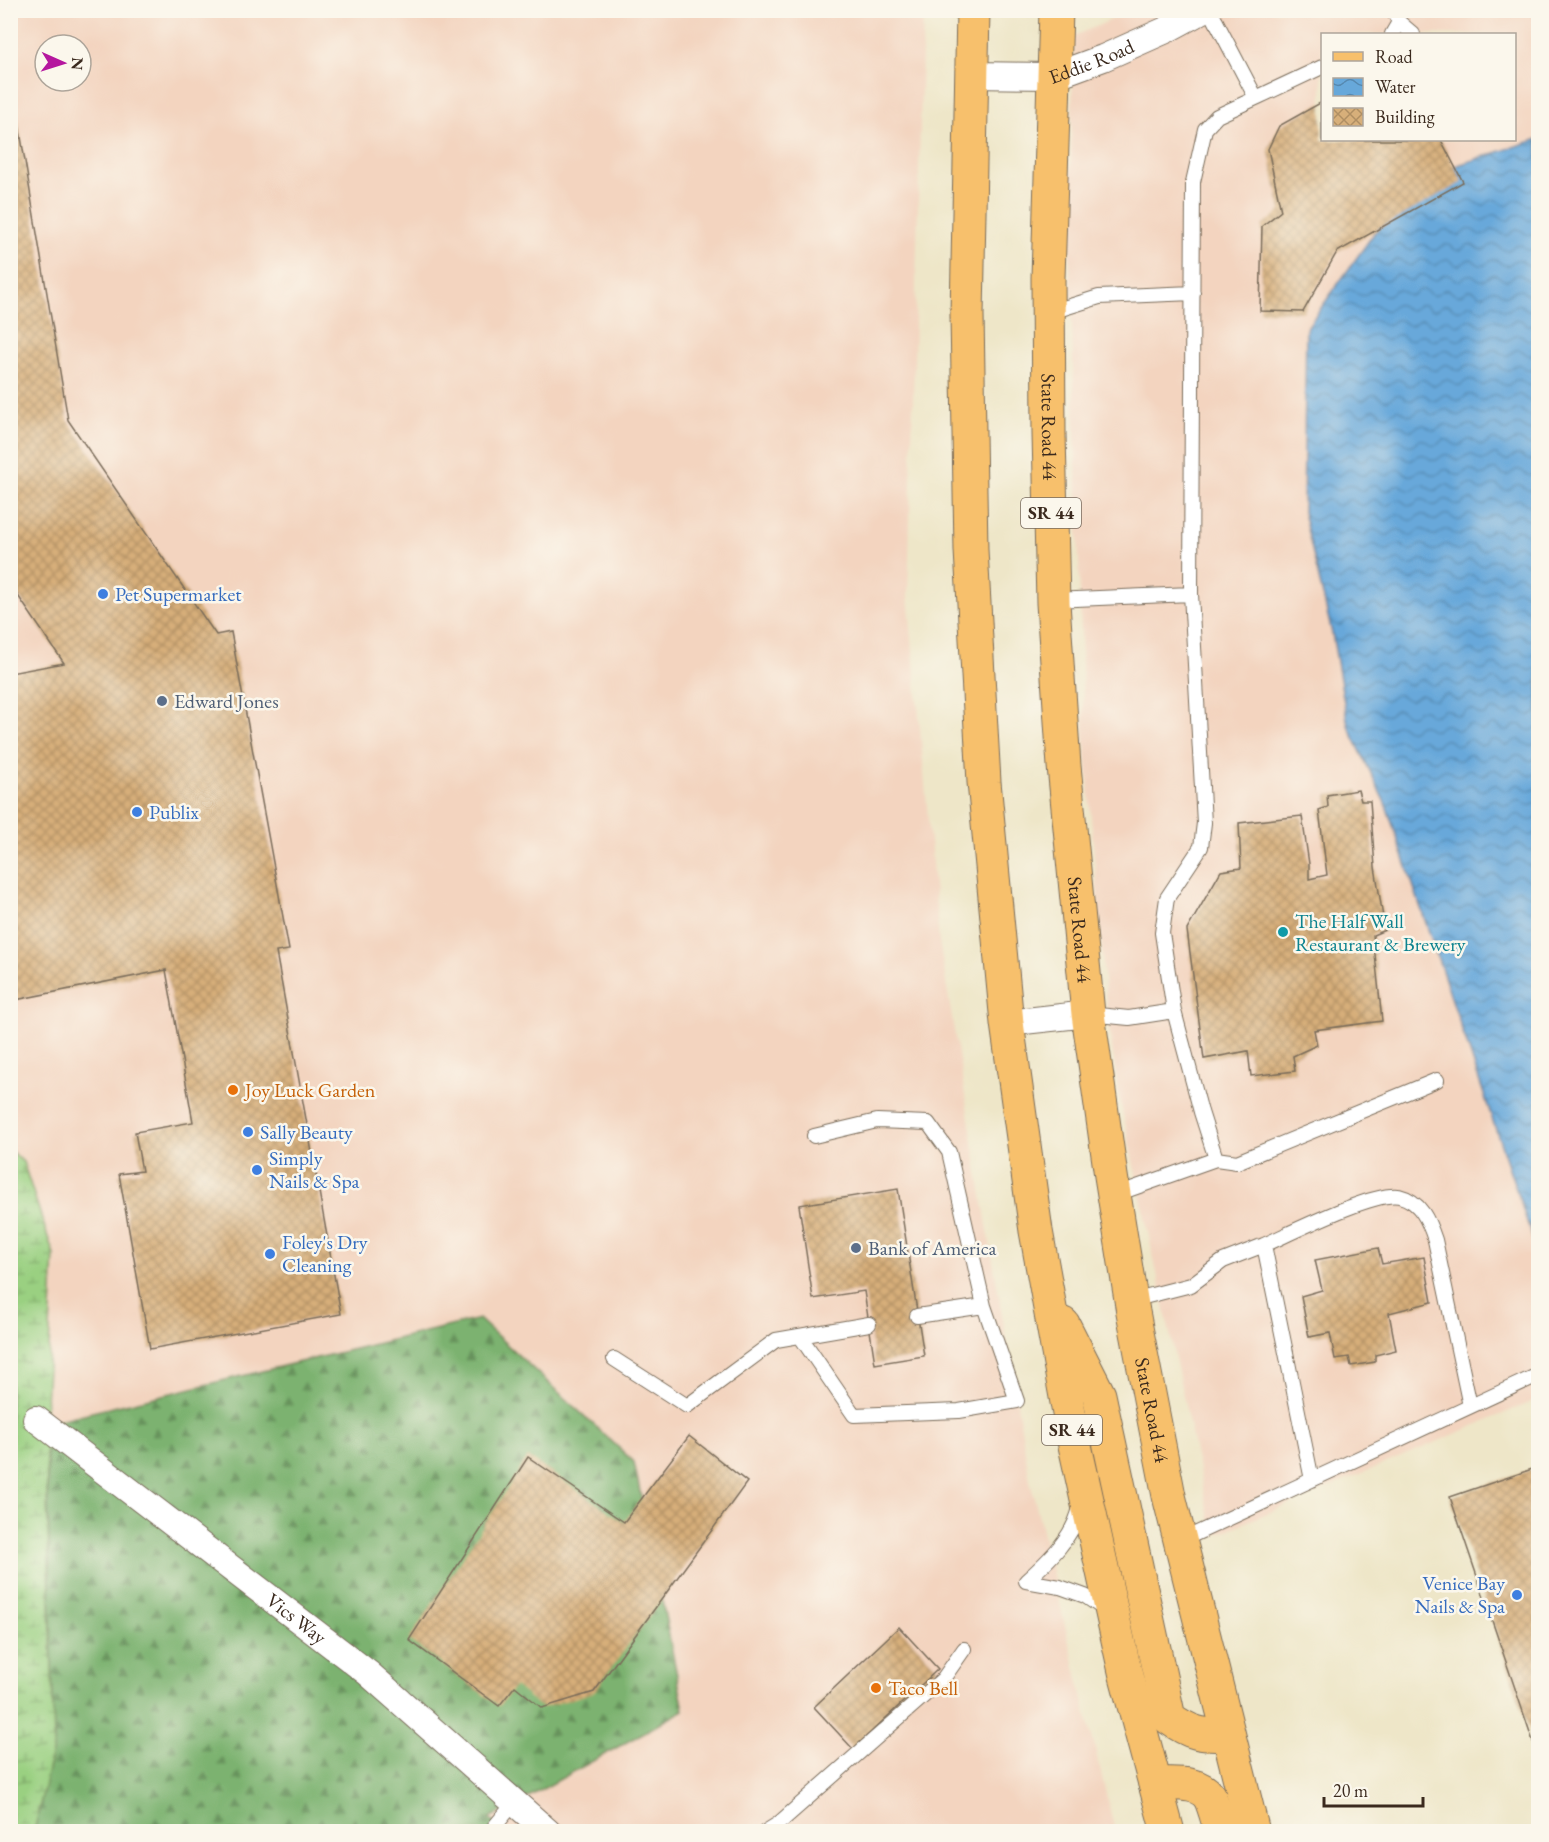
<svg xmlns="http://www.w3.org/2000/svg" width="1549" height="1842" font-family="'EB Garamond',serif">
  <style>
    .built { fill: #f3d4bf; fill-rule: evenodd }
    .forest { fill: url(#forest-firs); stroke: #5b6e46; stroke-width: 1.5 }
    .wetland { fill: url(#wetland-marsh); stroke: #6a7d50; stroke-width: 1.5 }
    .water { fill: url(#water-waves); stroke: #51697c; stroke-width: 1.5 }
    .building { fill: url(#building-cross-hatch) }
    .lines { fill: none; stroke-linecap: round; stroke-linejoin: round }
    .service-casing { stroke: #7a6c5a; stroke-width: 16 }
    .minor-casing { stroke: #7a6c5a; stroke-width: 28 }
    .primary-casing { stroke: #7a6c5a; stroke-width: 35 }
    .service { stroke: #fff; stroke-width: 14 }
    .minor { stroke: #fff; stroke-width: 26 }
    .primary { stroke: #f7c06c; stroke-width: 33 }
    .shop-dot { fill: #3f7fe0; stroke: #fbf7ec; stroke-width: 2 }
    .service-dot { fill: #5c6f8a; stroke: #fbf7ec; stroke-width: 2 }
    .culture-dot { fill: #0f9aa8; stroke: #fbf7ec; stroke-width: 2 }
    .food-dot { fill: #e8710a; stroke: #fbf7ec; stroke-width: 2 }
    .labels { text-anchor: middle; stroke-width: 5; stroke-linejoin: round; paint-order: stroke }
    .shield { fill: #fbf7ec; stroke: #75685c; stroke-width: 1.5 }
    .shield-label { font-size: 18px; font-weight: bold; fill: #3b2a1e }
    .street-label { font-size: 20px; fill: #3b2a1e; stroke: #fbf7ec }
    .shop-label { font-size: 20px; fill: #366cbe; stroke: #fbf7ec; text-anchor: start }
    .service-label { font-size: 20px; fill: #4e5e75; stroke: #fbf7ec; text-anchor: start }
    .culture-label { font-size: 20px; fill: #0d838f; stroke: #fbf7ec; text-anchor: start }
    .food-label { font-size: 20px; fill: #c56008; stroke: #fbf7ec; text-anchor: start }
  </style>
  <defs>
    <pattern id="forest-firs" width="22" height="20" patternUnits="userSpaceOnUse" patternTransform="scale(1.5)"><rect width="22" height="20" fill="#7bb26f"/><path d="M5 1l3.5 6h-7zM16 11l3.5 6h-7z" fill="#66915b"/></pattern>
    <pattern id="wetland-marsh" width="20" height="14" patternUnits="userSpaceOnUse" patternTransform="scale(1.5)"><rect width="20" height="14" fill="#9ad081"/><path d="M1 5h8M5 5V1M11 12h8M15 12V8" fill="none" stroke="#7fa969"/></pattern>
    <pattern id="water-waves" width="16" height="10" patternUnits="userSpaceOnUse" patternTransform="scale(1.5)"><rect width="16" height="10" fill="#67a8da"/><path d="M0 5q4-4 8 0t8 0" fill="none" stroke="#5689b0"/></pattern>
    <pattern id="building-cross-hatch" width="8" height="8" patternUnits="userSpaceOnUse" patternTransform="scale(1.5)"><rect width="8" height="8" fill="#d7af7a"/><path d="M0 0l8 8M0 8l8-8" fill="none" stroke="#b08f63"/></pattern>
  </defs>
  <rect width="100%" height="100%" fill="#fbf7ec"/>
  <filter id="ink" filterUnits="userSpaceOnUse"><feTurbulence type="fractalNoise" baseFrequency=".0167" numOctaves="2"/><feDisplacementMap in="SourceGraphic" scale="12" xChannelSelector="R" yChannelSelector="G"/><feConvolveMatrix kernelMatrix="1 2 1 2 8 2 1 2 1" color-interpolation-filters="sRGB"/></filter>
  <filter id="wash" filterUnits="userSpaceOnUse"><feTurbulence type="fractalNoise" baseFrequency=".008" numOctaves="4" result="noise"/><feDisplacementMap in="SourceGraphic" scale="24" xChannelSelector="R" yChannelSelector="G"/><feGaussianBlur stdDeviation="1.35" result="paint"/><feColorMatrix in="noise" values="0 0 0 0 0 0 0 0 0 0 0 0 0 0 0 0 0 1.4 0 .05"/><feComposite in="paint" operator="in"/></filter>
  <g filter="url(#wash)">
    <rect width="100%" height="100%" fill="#eee6c8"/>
    <!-- built -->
    <path class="built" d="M10,11H923L908,595L939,941L1030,1481L1115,1831L505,1832L488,1820L46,1423L23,1162L10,1150ZM45,45H81V81H45Z
      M1132,11H1538V139L1490,156L1306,329L1303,512L1332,633L1348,725L1386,805L1538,1254V1399L1213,1536L1119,1095L1107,1012L1084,731L1069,226L1074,36ZM1322,34H1514V140H1322Z"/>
    <!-- forest -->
    <path class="forest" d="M479,1319L634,1462L684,1710L489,1819L505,1831L34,1832L54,1743L46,1423Z"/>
    <!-- wetland -->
    <path class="wetland" d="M10,1150L23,1162L54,1255L45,1423L54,1743L34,1832L10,1831Z"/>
    <!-- water -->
    <path class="water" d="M1538,139V1254L1386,805L1348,725L1332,633L1303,512L1306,329L1412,180Z"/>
    <g id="blocks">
      <!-- building -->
      <path class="building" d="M10,71L68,420L216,635L231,632L289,950L276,952L341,1314L150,1349L119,1174L142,1171L135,1132L193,1122L166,970L10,1001V673L64,663L10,584Z
        M1322,102V140H1441L1463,182L1337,252L1303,312L1260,311L1262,226L1281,211L1268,149L1279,126Z
        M1358,790L1361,801H1370L1375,867L1385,930L1373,935L1382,1021L1314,1030L1317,1045L1293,1056L1295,1071L1251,1076L1248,1051L1204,1059L1187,930L1221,871L1241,868L1239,823L1302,816L1309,864V879L1327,875L1319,810L1328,807L1327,795Z
        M898,1189L924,1356L875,1364L864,1291L813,1299L799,1205Z
        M1378,1248L1382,1264L1424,1257L1432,1302L1389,1313L1396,1350L1375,1355V1362L1351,1366L1349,1357L1335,1359L1330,1333L1309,1337L1301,1296L1322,1290L1315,1260Z
        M689,1436L747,1482L594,1692L542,1708L515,1686L499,1706L409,1640L528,1457L624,1522Z
        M1538,1467V1756L1450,1497Z
        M899,1627L938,1669L853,1749L814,1707Z"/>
    </g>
  </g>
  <g filter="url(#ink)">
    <use href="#blocks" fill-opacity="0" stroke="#7a6c5a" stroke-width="1.5"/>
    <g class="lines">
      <defs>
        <path id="service" d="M1210,10L1256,98L1322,67
          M1399,22L1413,34
          M1392,34L1399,22L1393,10
          M1048,313L1099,297L1193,293
          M1053,600L1191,594L1193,182L1205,129L1217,116L1256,98
          M1174,1011L1201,1112L1216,1159L1237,1162L1437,1080
          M1088,1014L1129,1018L1174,1011L1162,933L1167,898L1201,847L1204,823L1191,594
          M1114,1195L1216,1159
          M1132,1300L1191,1285L1223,1261L1264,1245
          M917,1316L984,1306
          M800,1336L854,1415L959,1411L1017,1401L984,1306L949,1152L928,1123L877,1121L814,1136
          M614,1359L687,1406L776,1340L869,1324
          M1312,1480L1264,1245C1291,1233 1374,1191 1399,1196C1421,1201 1429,1222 1435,1240L1470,1406
          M1180,1541L1538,1375
          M1026,1581C1048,1561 1074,1537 1080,1507
          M1026,1581L1060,1587L1085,1596L1107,1611
          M490,1832L515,1802
          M765,1832L778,1824L943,1679L964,1649"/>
        <g id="minor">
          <path id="s1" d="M971,75L1054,76L1103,58L1166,30L1203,10"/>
          <path d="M1007,1023L1088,1014"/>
          <path id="s2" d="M36,1419L368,1673L548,1832"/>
        </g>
        <g id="primary">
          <path d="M973,10L967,315L971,550L984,782L1007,1023L1036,1231L1074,1441L1126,1676L1168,1832"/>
          <path id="s3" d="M1056,10L1048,278L1049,434L1053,603L1064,766L1088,1014L1111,1176L1133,1312L1169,1496L1253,1832"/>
          <path d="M1063,1324L1099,1395L1169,1718C1190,1733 1202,1736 1227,1734"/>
          <path d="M1155,1784C1173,1784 1202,1780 1211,1800C1215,1810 1218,1821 1221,1832"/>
        </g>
      </defs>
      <!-- service casing -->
      <use href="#service" class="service-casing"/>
      <!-- minor casing -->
      <use href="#minor" class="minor-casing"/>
      <!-- primary casing -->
      <use href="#primary" class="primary-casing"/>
      <!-- service -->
      <use href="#service" class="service"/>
      <!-- minor -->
      <use href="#minor" class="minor"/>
      <!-- primary -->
      <use href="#primary" class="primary"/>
    </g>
  </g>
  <!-- markers -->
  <g class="shop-dot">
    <circle cx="103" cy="594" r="6"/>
    <circle cx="137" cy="812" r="6"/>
    <circle cx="248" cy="1132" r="6"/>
    <circle cx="257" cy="1170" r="6"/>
    <circle cx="270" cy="1254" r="6"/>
    <circle cx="1517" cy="1595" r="6"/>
  </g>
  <g class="service-dot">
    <circle cx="162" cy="701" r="6"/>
    <circle cx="856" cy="1248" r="6"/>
  </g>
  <circle class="culture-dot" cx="1283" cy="932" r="6"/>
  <g class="food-dot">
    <circle cx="233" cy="1090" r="6"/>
    <circle cx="876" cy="1688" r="6"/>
  </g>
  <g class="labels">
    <!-- shield labels -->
    <g class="shield">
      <rect x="1021" y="498" width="60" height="30" rx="4.5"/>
      <rect x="1042" y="1415" width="60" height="30" rx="4.5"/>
    </g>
    <g class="shield-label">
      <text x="1051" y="519">SR 44</text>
      <text x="1072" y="1436">SR 44</text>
    </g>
    <!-- street labels -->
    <g class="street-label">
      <text dy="7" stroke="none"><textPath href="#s1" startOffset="123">Eddie Road</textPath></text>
      <text dy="7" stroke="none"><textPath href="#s3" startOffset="417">State Road 44</textPath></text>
      <text dy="7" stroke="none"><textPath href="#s3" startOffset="921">State Road 44</textPath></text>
      <text dy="7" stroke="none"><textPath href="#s3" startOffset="1407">State Road 44</textPath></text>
      <text dy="7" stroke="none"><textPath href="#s2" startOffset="328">Vics Way</textPath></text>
    </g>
    <!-- shop labels -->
    <g class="shop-label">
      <text x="115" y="601">Pet Supermarket</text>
      <text x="149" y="819">Publix</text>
      <text x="260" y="1139">Sally Beauty</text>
      <text x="269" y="1165">Simply<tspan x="269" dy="23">Nails &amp; Spa</tspan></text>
      <text x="282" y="1249">Foley's Dry<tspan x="282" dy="23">Cleaning</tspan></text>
      <text x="1505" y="1590" text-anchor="end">Venice Bay<tspan x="1505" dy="23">Nails &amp; Spa</tspan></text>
    </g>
    <!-- service labels -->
    <g class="service-label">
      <text x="174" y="708">Edward Jones</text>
      <text x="868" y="1255">Bank of America</text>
    </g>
    <!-- culture labels -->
    <g class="culture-label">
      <text x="1295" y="928">The Half Wall<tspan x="1295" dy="23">Restaurant &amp; Brewery</tspan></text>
    </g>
    <!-- food labels -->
    <g class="food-label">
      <text x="245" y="1097">Joy Luck Garden</text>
      <text x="888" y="1695">Taco Bell</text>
    </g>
  </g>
  <!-- margin -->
  <rect width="1549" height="1842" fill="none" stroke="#fbf7ec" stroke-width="36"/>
  <!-- legend -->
  <rect x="1321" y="33" width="195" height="108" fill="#fbf7ec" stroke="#aea59a" stroke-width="1.5"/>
  <rect x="1333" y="52" width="30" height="9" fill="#f7c06c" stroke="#aea59a" stroke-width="1.5"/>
  <text x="1375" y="63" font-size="18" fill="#3b2a1e">Road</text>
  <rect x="1333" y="78" width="30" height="18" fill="url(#water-waves)" stroke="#aea59a" stroke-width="1.5"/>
  <text x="1375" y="93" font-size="18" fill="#3b2a1e">Water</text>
  <rect x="1333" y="108" width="30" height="18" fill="url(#building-cross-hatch)" stroke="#aea59a" stroke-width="1.5"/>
  <text x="1375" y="123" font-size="18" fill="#3b2a1e">Building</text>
  <!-- north arrow -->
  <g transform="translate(63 63) rotate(93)"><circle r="28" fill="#fbf7ec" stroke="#aea59a" stroke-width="1.5"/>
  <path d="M0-4.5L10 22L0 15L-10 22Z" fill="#b5179e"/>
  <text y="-9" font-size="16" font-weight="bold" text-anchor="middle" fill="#3b2a1e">N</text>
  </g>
  <!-- scale -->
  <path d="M1324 1797v9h99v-9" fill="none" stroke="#3b2a1e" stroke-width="3"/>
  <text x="1333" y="1797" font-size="18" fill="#3b2a1e" stroke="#fbf7ec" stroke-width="4.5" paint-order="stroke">20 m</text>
</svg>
